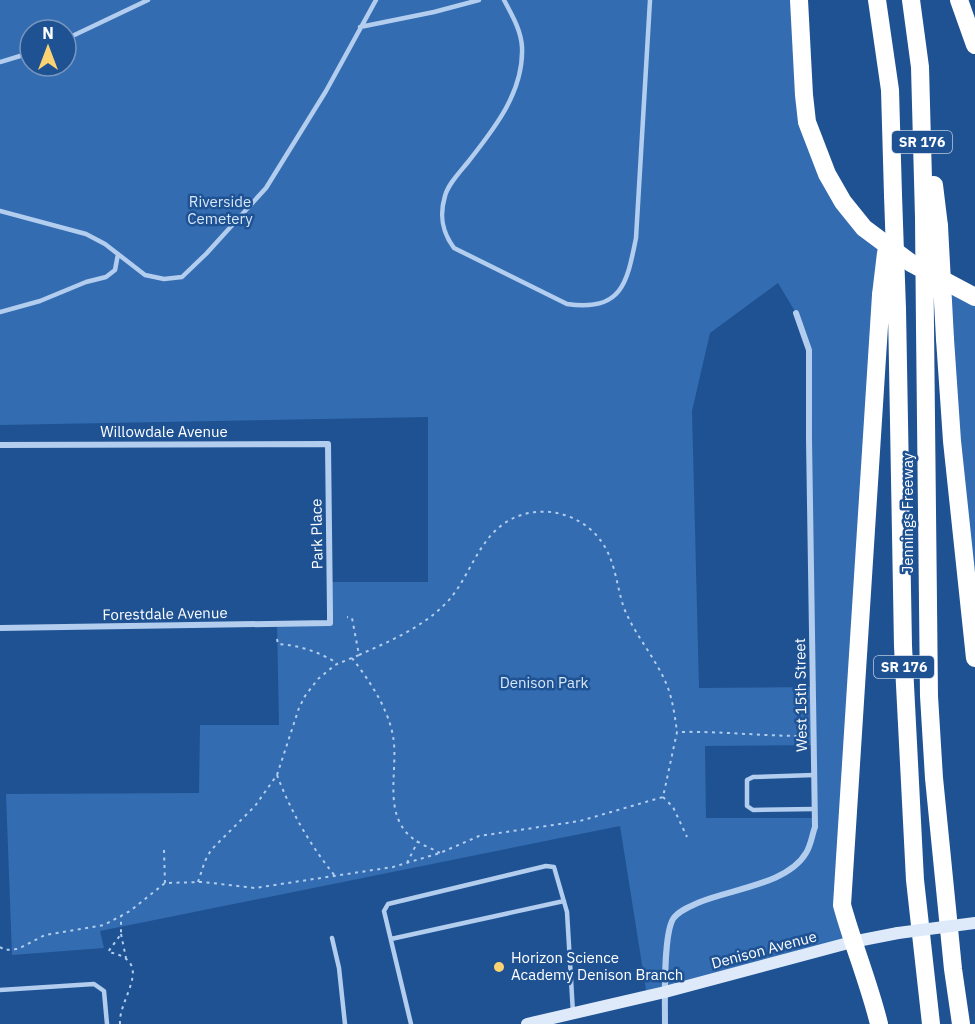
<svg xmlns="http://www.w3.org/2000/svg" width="975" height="1024" font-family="'IBM Plex Sans',sans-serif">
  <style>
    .green { fill: #336cb1; fill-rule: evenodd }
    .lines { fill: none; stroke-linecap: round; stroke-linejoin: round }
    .path { stroke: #b2cdee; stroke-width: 2; stroke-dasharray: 3 4.5; stroke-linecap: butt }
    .service { stroke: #b2cdee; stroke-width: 4.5 }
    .minor { stroke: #b2cdee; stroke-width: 6 }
    .secondary { stroke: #deeafa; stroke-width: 12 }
    .motorway { stroke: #fff; stroke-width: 18 }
    .secondary-bridge { stroke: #deeafa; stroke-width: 12 }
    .motorway-bridge { stroke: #fff; stroke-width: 18 }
    .poi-dot { fill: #fcd372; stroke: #1f5293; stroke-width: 2 }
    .labels { text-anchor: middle; stroke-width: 5; stroke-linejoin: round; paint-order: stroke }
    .shield { fill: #1f5293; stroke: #bccbdf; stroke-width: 1.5 }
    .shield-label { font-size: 14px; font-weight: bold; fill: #fff }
    .park-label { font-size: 15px; fill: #d7e7fa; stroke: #1f5293 }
    .street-label { font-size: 15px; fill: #fff; stroke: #1f5293 }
    .poi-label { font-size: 15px; fill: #fff; stroke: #1f5293; text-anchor: start }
  </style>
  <rect width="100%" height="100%" fill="#1f5293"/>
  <!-- green -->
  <path class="green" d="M0,0H799L817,151L886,253L842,905L852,942L647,996L620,826L100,931L104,948L12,955L6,794L199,793L200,725H279L277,624L330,623V582H428V417L0,425ZM30,30H66V66H30ZM778,283L796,313L809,350L812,687L699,688L692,411L710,333ZM814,745L815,818H706L705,746Z
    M942,280L975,297V600Z"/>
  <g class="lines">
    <!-- path -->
    <path class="path" d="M277,639L278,644C299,645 319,652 337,663
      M359,655C390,641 424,627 448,601C467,580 475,550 496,530C529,499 583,509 605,547C616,566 617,588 624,608C635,636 657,659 668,688C673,702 675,717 677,732
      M352,658C369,680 388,708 393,736C399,769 382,812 411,837C419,844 431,848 440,853
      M277,775C291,812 310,845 335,876
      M663,797L673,807L687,837
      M164,850L165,883
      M407,863L418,841
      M198,882L205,861L211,850L255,806L277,775L299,708L305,696L318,679L335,665L359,655L352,618L347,617
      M121,934L126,958
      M0,947L5,950L18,949L45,935L104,925L130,911L165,883L203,882L255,888L393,867L440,853L479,836L580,821L663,797L677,732C719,731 761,736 804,736
      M120,1024C118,998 157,961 108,952L121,934V916"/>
    <!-- service -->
    <path class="service" d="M504,0C512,15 521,30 522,47C524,92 494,129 468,162C460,172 448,184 445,196C439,216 442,232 454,248L567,304C622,312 627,283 636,238L650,0
      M360,27L434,12L479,0
      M66,39L148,0
      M0,62L30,53
      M0,211L86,234L105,244L145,275L164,279L182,277L206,254L266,188L326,91L376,0
      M0,312L40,301L86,282L106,277L115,270L118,254
      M814,775L753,777L747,780V806L753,810L815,809
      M332,938L339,968L345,1024
      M391,939L564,901
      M0,990L94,984L104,991L107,1024
      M411,1024L384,911L388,904L546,866L554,867L567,912L573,1013"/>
    <!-- minor -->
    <path class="minor" d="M0,445L328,444L330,614V623L0,628
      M665,1024C665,1003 663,935 673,919C678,911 691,906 700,902C731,889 788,884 806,853C811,845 812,835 815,827L809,439V350L796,313"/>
    <!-- secondary -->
    <path class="secondary" d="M527,1024L665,992L852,942L898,933"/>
    <!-- motorway -->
    <path class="motorway" d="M799,0L804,95L807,122L827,174L843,202L864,228L911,263L975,297
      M877,0L890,90L893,195
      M911,0L920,67L924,217
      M959,0L975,45
      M934,185L939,226
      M897,309L903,646L915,880L931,1024
      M925,327L929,696L934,778L953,969L961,1024
      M945,339L952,441L975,658
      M879,1024C869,983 853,945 842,905L881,295"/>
    <!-- secondary-bridge -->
    <path class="secondary-bridge" d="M898,933L975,923"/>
    <!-- motorway-bridge -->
    <path class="motorway-bridge" d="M893,195L897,309
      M924,217L925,327
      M939,226L945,339
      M881,295L886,253"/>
  </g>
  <!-- markers -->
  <circle class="poi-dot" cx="499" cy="967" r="6"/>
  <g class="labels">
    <!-- shield labels -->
    <g class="shield">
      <rect x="892" y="131" width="60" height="22" rx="4.5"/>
      <rect x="874" y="656" width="60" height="22" rx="4.5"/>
    </g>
    <g class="shield-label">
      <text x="922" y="147">SR 176</text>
      <text x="904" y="672">SR 176</text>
    </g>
    <!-- park labels -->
    <g class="park-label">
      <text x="220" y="207">Riverside<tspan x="220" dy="17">Cemetery</tspan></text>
      <text x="544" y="688">Denison Park</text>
    </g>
    <!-- street labels -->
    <g class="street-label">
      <text x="164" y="437">Willowdale Avenue</text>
      <text transform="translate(908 513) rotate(-90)" y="5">Jennings Freeway</text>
      <text transform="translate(317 534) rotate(-91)" y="5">Park Place</text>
      <text transform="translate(165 614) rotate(-1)" y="5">Forestdale Avenue</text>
      <text transform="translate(801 695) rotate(-91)" y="5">West 15th Street</text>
      <text transform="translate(764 950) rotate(-15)" y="5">Denison Avenue</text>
    </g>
    <!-- poi labels -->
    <g class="poi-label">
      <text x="511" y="963">Horizon Science<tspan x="511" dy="17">Academy Denison Branch</tspan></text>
    </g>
  </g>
  <!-- north arrow -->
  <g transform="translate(48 48)"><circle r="28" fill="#1f5293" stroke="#7997be" stroke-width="1.5"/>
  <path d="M0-4.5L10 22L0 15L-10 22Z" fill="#fcd372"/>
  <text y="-9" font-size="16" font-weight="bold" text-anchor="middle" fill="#ffffff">N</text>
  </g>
</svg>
